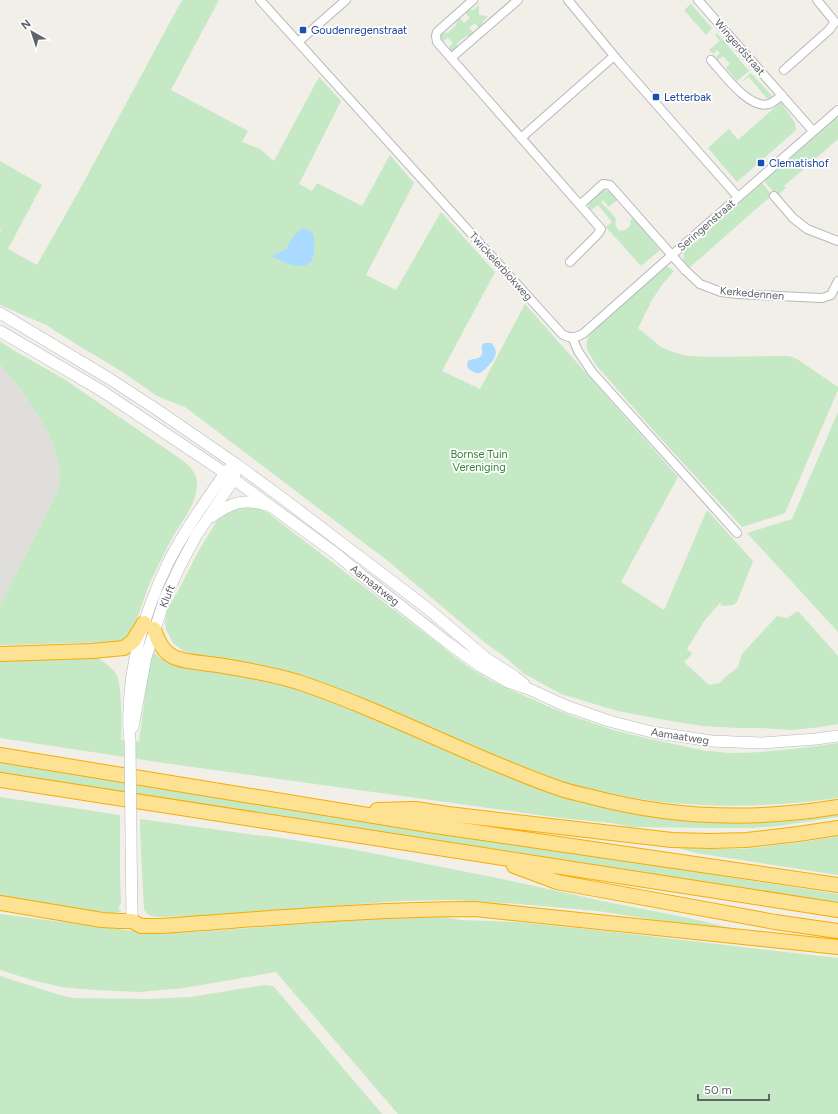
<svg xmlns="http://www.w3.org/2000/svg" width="838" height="1114" font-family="Figtree,sans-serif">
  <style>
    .industrial { fill: #e0deda }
    .green { fill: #c5e8c5; fill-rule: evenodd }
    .water { fill: #aadaff }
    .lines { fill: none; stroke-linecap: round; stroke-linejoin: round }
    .street-casing { stroke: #b5b8bc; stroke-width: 10 }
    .secondary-casing { stroke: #b6babf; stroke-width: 12 }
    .highway-casing { stroke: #f9ab00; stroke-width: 16 }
    .street { stroke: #fff; stroke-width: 8 }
    .secondary { stroke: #fff; stroke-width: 11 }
    .highway { stroke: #fde293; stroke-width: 14 }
    .secondary-bridge-casing { stroke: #b6babf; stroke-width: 12; stroke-linecap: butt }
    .secondary-bridge { stroke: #fff; stroke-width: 11 }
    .transit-dot { fill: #1a4fb4; stroke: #fff; stroke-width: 1.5 }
    .labels { text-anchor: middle; stroke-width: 3.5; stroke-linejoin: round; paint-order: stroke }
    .transit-label { font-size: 11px; fill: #164399; stroke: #fff; text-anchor: start }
    .street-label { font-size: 11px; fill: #5f6368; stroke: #fff }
    .park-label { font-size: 11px; fill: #348238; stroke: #fff }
  </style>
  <rect width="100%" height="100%" fill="#f1efe8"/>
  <!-- industrial -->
  <path class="industrial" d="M0,364L20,389L33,408L50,436L59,463L60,473L59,485L56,493L46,515L0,604Z"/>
  <!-- green -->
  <path class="green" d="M182,0H219L171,90L248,131L242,142L260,149L274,161L319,77L341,101L299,184L312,191L317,183L362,206L390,155L414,183L366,275L396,290L441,212L495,272L442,371L480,389L525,304L678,477L621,582L664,610L707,510L753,561L737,602L733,605L722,606L720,603L704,621L687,649L692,654L684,662L709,685L720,683L725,677L738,667L742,654L777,616L787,618L798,611L838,656V724L813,728L788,730L761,728H737L703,726L665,720L618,711L561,694L523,673L505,657L483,641L388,561L185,407L157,396L121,371L76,344L46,325L0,305V233L1,230H0V161L42,185L8,249L37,265L80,189ZM289,243L314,249L313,259L293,265L272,256C280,252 285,253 289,243Z
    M691,4L712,28L706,35L684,10Z
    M479,5V15L488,16L483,21L482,26L480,28L478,27L475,23L469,28L473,32V35L471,36H466L457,43V48L454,51H449L448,48L453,43L448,38L442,42L439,39L440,35L442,32L448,33L456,25L457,20L458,18H460L464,23L470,18L466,14V11L468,10H473Z
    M717,33L749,71L737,81L726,68L730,64L723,56L718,60L716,57L720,53L717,50L713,54L709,50L720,41L715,35Z
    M751,73L773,97L769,101L749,77L743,81H742Z
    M781,102L795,123L796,130L737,182L708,148L729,129L738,140Z
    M837,118L838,119V139L784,186L786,188L777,196L764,181Z
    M762,183L772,195L689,268H688L683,263L684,251Z
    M603,190L609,191L617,200L609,207L603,200L601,202L615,217L616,220L615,224L618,230C624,232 628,229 631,224L630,221L633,218L660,250L641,266L606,227L612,222L598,205L591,210L589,208V201L600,191Z
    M667,266L674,271L662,285L652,300L638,328L661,347L673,352L687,356L713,357L789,356L797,359L838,387V390L785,513L780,515L742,527L662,440L596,365C588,351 583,348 590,333Z
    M0,341L13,350L64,379L182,460C190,466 198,475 197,485C196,508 177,526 168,546C161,560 153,575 147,590C142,604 138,618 132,631L128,636L123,640L115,642L0,645V604L46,515L56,493L59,485L60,473L59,463L50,436L33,408L20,389L0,364Z
    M838,412V632L747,533L792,519Z
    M240,506H254L268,513L467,666L491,681L552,708L575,717L613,730L645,738L706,751C715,751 723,753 731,753C766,753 803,748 838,743V798C752,810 664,809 580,787C570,784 560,782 550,779C536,775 521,768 507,762C442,735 380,702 314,680C275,666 233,660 192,654L182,650L173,643L169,635L166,630L165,622L167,608L177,593L198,552L218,519L226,511Z
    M153,651L160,658L172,663L259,677L334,698L491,770L523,782L614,809L838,810V817L778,826L752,828H721L633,827L611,823L561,818L171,764L0,738V658L95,656C101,660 113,668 116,674C122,683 122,727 121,740L139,741L148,675Z
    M0,763L578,851L728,877L838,894V905L578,862L0,776Z
    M0,797L120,815V875L121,903L118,909L122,911L105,916L82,909L0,899Z
    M140,819L255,835L275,837L356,850L502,879L612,903L689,918L748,932L708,928L598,911L519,904L454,900L399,901L206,916L157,917C151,916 147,915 144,909L141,853Z
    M838,836V875L696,853L671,846L707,849H744L803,842Z
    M0,914L125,930L156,933H177L224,930L371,919L445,917L460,920L516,922L605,931L838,958V1114H398L276,972L184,988L140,992L94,990L61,987L35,981L0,970Z
    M0,976L60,995L74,998L148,999L191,997L264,985L273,986L275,988L382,1114H0Z"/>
  <!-- water -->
  <path class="water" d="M303,228C307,230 312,231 314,235C314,237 314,239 314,241C315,252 315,265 301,266C291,267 280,260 271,256L283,251L287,248L289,243L296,233Z
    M485,343H491C500,351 495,360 487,367C485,369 482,372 480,373C476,374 471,371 468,368L467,365L468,361C472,358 480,360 482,354C483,352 481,348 482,345Z"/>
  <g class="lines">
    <defs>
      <path id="street" d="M260,0L562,334C570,339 576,338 584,333L672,255L838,110
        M473,0L437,32L436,36L437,42L601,229L597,235L570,262
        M568,0L620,63L738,197
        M698,0L813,131
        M298,42L346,0
        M451,58L518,0
        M711,60C723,73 749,110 769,104C773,103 778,98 782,95
        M784,70L829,30L835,22L817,0
        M521,138L614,56
        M774,196L793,218L807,229L838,241
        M580,205L603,184L610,185L685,270L700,284L721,292L738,294L822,298L831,295L838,281
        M572,337L578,351L592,372L737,533"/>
      <path id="secondary" d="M0,313L110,379L156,409L236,464L285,500L427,608L487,659L514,676L524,684
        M0,331L102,391L225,473L335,553L359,573L448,643L480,666L508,682L529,689L566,706L609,721L652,732L711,741L761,743L816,739L838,736
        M211,517C231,503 242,498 266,505
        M133,727L146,657L165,598L181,564L196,536L234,479L235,473
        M130,741C129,731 128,721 129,711C130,659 146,609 168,563C184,531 205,502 225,473L229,469
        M131,836L132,921"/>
      <path id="highway" d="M154,629C158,641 163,653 176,658C190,663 209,663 224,666C248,670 275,675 298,682C388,712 471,758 561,789C570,792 579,794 588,796C669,818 754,821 838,807
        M0,654L92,651L124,648L133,641L144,623
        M0,755L435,826L838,885
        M0,780L838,910
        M377,810L415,809L448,814L672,840L711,841L747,840L798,834L838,828
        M514,866L557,882L775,922L838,931
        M0,903L102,920L119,921H132L141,926H159C264,919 370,909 475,909L838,947"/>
    </defs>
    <!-- street casing -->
    <use href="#street" class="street-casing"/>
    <!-- secondary casing -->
    <use href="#secondary" class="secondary-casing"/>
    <!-- highway casing -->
    <use href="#highway" class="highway-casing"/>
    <!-- street -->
    <use href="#street" class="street"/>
    <!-- secondary -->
    <use href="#secondary" class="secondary"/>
    <!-- highway -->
    <use href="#highway" class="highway"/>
    <defs>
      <path id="secondary-bridge" d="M130,741L131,836"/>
    </defs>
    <!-- secondary-bridge casing -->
    <use href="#secondary-bridge" class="secondary-bridge-casing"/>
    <!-- secondary-bridge -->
    <use href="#secondary-bridge" class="secondary-bridge"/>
  </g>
  <!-- markers -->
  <g class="transit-dot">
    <rect x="299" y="26" width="8" height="8" rx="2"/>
    <rect x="652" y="93" width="8" height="8" rx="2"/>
    <rect x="757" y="159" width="8" height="8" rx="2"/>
  </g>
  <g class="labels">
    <!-- transit labels -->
    <g class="transit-label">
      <text x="311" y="34">Goudenregenstraat</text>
      <text x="664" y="101">Letterbak</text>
      <text x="769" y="167">Clematishof</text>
    </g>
    <!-- street labels -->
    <g class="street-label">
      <text transform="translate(740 47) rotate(49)" y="4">Wingerdstraat</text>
      <text transform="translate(706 225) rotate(-41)" y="4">Seringenstraat</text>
      <text transform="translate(501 266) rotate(48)" y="4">Twickelerblokweg</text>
      <text transform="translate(752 293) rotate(5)" y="4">Kerkedennen</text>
      <text transform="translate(375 585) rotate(38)" y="4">Aamaatweg</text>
      <text transform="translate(167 596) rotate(-68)" y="4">Kluft</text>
      <text transform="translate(680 736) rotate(9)" y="4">Aamaatweg</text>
    </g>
    <!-- park labels -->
    <g class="park-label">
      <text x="479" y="458">Bornse Tuin<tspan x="479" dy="13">Vereniging</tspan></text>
    </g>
  </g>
  <!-- north arrow -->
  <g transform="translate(32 32) rotate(321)" stroke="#ffffff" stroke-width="3" paint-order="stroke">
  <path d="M0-3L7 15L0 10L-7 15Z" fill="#5f6368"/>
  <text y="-6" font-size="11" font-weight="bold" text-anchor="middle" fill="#5f6368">N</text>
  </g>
  <!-- scale -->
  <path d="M698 1094v6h71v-6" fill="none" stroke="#5f6368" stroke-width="2"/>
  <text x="704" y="1094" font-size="12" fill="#5f6368" stroke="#ffffff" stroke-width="3" paint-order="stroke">50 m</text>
</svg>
